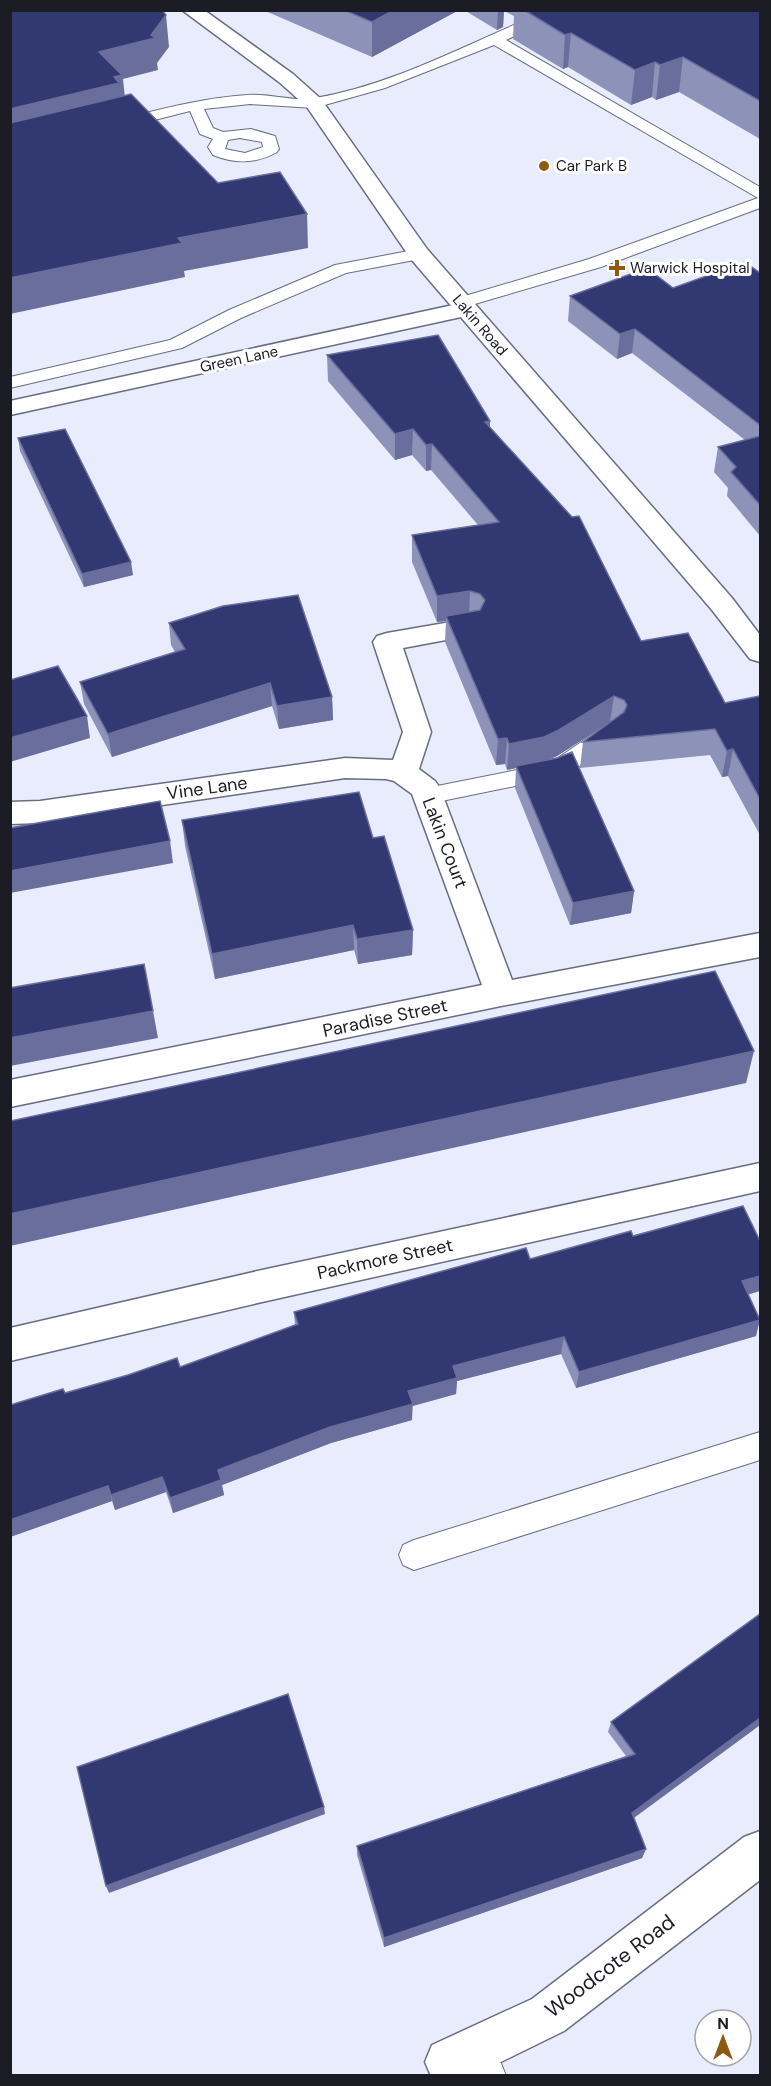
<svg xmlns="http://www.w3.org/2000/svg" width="771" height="2086" font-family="'DM Sans',sans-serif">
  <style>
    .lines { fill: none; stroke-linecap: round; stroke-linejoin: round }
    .service-casing { stroke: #696d80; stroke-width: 2 }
    .minor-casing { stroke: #696d80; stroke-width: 3 }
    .tertiary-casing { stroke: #696d80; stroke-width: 3 }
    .service { fill: #fff; fill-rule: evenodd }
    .minor { fill: #fff; fill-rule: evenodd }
    .tertiary { fill: #fff; fill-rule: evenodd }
    .wall { fill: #8d92b8 }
    .shaded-wall { fill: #696e9c }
    .building { fill: #323872; stroke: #696e9c; stroke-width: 1.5 }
    .poi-dot { fill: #905910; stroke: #fff; stroke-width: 2 }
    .labels { text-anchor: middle; stroke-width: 6; stroke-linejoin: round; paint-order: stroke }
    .far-poi-label { font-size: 15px; fill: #1b1c24; stroke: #fff; text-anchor: start }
    .far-street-label { font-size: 15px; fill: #1b1c24; stroke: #fff }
    .street-label { font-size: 18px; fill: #1b1c24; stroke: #fff }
    .near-street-label { font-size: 21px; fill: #1b1c24; stroke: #fff }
  </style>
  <rect width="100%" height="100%" fill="#e8ecfd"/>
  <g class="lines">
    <defs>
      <path id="service" d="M550,10H571L506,40L760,187V208L601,267L461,308L452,303L455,299L589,259L758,198L494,45L385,88L314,108L250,104L204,109L213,128L223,132L251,129L275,136L279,149L277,152C256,164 235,164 213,155L208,147L213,139L200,134L190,111L119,129L111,124L113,121C158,110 201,98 247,95C269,93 294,102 315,98C398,84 473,40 550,10ZM240,138L262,142L263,147L245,153L225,149L228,140Z
        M419,249L425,250L428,254L425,258L346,273L241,318L182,348L10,388V377L170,340L229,310L335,265Z
        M611,724L619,727L622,732L619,737L574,770L554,778L427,804L419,802L416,796L419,790L427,788L542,765L558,758L603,727Z
        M760,1432V1460L414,1570L403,1565L399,1555L403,1545L414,1540Z
        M449,2044L501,2063L506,2076L436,2075L431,2062L436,2049Z"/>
      <path id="minor" d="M467,302L475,304L478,309L475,314L10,415V401Z
        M468,619L478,622L482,628L478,634L403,648L431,732L419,769L435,781L440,788L512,980L760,933V957L501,1006L10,1107V1080L482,985L412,794L394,781L386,779L345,778L40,823L10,824V802L40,801L345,758L393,760L403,732L373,642L377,636L387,633Z
        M760,1163V1191L262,1302L10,1361V1328L262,1270Z
        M760,1831V1880L564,2031L472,2076H431L425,2062L432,2045L532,1999L744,1837Z"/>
      <path id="tertiary" d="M182,10H204L293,74L321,99L427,249L732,598L760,635V662L750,659L712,610L411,259L307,107L279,82Z"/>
    </defs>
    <!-- service casing -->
    <use href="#service" class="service-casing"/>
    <!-- minor casing -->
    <use href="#minor" class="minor-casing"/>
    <!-- tertiary casing -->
    <use href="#tertiary" class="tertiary-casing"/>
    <!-- service -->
    <use href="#service" class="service"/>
    <!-- minor -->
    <use href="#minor" class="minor"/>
    <!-- tertiary -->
    <use href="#tertiary" class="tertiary"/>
  </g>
  <!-- wall -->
  <path class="wall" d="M263,10H459L372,57Z
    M464,10H760V139L679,92L656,100L652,97L631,105L568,67L563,69L513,39L514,16L504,11L503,27L497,30Z
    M760,273V536L727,496L728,488L714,472L718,447L745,440L632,353L617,359L568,321L570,296L673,288Z
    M327,355L490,421V427L641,641L725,703L760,696V835L728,776L722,777L710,755L580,768L583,742L610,722L557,756L549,759L634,891L631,913L570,925L515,788L516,768L507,770L505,764L496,765L445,642L446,621L437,622L412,562V535L478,525L431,470L426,471L412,455L395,460L328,381Z
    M18,438L133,575L84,587L20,451Z
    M169,623L332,697L333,720L279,729L272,706L112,757L84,704L80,682L175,652L171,645Z
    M182,820L373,838L413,930L412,955L358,964L354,950L215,979L185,846Z
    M633,1236L749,1295L756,1336L576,1388L561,1354L457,1381L456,1394L413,1406L412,1420L331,1443L222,1485L224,1495L173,1513L166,1492L115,1510L112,1501L10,1537V1405L180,1367L295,1325L294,1312Z
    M760,1614V1725L634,1818L646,1849L642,1858L384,1947L357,1855V1846L626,1756L608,1732L611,1722Z"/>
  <!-- shaded-wall -->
  <path class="shaded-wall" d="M394,10H459L372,57V22Z
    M498,10H504L503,27L497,30Z
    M166,15L169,47L157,63L158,70L123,79L126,108L10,144V109L99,52L151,35Z
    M571,33L568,67L563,69L565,35Z
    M683,57L679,92L656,100L660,65Z
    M655,62L652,97L631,105L635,70Z
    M307,214L308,248L184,271L185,277L10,314V278L178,238Z
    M635,329L632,353L617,359L620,334Z
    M490,421L489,447L485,422Z
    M413,429L412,455L395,460V434Z
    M432,444L431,470L426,471V445Z
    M131,562L133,575L84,587L82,574Z
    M470,591L469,617L446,616V621L437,622V596Z
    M270,683L272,706L112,757L108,734Z
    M614,696L610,722L557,756L541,763L516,766V768L507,770L509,744Z
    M332,697L333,720L279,729L277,706Z
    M87,716L90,738L10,762V738Z
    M507,738L505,764L496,765L498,739Z
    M733,749L728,776L722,777L727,751Z
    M170,841L173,863L10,893V871Z
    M634,891L631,913L570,925L573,903Z
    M353,925L354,950L215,979L212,954Z
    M413,930L412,955L358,964L357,939Z
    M153,1011L158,1038L10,1066V1038Z
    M754,1051L746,1083L10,1246V1214Z
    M760,1276V1291L737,1298L742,1281Z
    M760,1320L756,1336L576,1388L579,1372Z
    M564,1337L561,1354L457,1381L456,1394L412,1406V1420L331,1443L222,1485L224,1495L173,1513L170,1498L218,1470L408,1391L453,1366Z
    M162,1477L166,1492L115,1510L111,1495Z
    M108,1486L112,1501L10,1537V1520Z
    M760,1718V1725L628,1822L632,1813Z
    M324,1807L325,1814L109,1893L106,1886Z
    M646,1849L642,1858L384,1947V1938Z"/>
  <!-- building -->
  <path class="building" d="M10,10H162L166,15L151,35L155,38L99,52L122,75L114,77L119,83L10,109Z
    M344,10H394L372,22Z
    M524,10H760V101L683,57L660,65L655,62L635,70L571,33L565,35Z
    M131,94L218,183L280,172L307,214L178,238L182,243L10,278V123Z
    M745,262L760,273V425L635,329L620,334L570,296L647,268L673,288Z
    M438,335L490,421L485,422L572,517L579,516L641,641L688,633L725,703L760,696V799L733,749L727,751L715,729L583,742L624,712L627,705L624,700L614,696L559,730L544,737L509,744L507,738L498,739L446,616L480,610L485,600L480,594L470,591L437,596L412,535L499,522L432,444L426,445L413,429L395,434L327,355Z
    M65,429L131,562L82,574L18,438Z
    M760,436V505L731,472L736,467L718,447Z
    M298,595L332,697L277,706L270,683L108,734L80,682L185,649L169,623L223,606Z
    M58,666L87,716L10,738V680Z
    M572,752L634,891L573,903L516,766L557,758Z
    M359,792L373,838L384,836L413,930L357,939L353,925L212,954L182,820Z
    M160,801L170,841L10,871V828Z
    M144,964L153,1011L10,1038V988Z
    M715,971L754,1051L10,1214V1121Z
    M743,1206L760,1241V1276L742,1281L760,1320L579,1372L564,1337L453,1366L457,1378L408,1391L413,1404L330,1427L218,1470L221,1480L170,1498L162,1477L111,1495L108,1486L10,1520V1405L63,1389L65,1393L128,1375L177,1358L180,1367L298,1324L294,1312L526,1248L530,1259L631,1231L633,1236Z
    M760,1614V1718L632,1813L646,1849L384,1938L357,1846L635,1754L611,1722Z
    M288,1694L324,1807L106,1886L77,1767Z"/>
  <!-- markers -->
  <g class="poi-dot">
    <circle cx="544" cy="166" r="6"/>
    <path d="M614 259h6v6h6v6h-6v6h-6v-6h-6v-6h6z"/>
  </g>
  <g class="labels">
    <!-- far-poi labels -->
    <g class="far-poi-label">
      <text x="556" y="171">Car Park B</text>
      <text x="630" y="273">Warwick Hospital</text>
    </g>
    <!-- far-street labels -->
    <g class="far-street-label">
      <text transform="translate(480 325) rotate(49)" y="5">Lakin Road</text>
      <text transform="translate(239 359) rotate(-12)" y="5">Green Lane</text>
    </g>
    <!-- street labels -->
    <g class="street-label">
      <text transform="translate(207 788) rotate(-8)" y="6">Vine Lane</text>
      <text transform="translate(445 843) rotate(69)" y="6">Lakin Court</text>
      <text transform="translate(385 1018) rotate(-12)" y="6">Paradise Street</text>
      <text transform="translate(385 1259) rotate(-12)" y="6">Packmore Street</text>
    </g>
    <!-- near-street labels -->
    <g class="near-street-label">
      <text transform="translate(610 1966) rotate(-37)" y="7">Woodcote Road</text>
    </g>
  </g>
  <!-- border -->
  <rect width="771" height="2086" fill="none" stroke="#1b1c24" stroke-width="24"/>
  <!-- north arrow -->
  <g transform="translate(723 2038)"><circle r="28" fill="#ffffff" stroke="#a4a4a7" stroke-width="1.5"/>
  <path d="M0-4.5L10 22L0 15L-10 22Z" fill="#905910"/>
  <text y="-9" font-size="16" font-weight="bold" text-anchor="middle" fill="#1b1c24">N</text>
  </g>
</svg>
